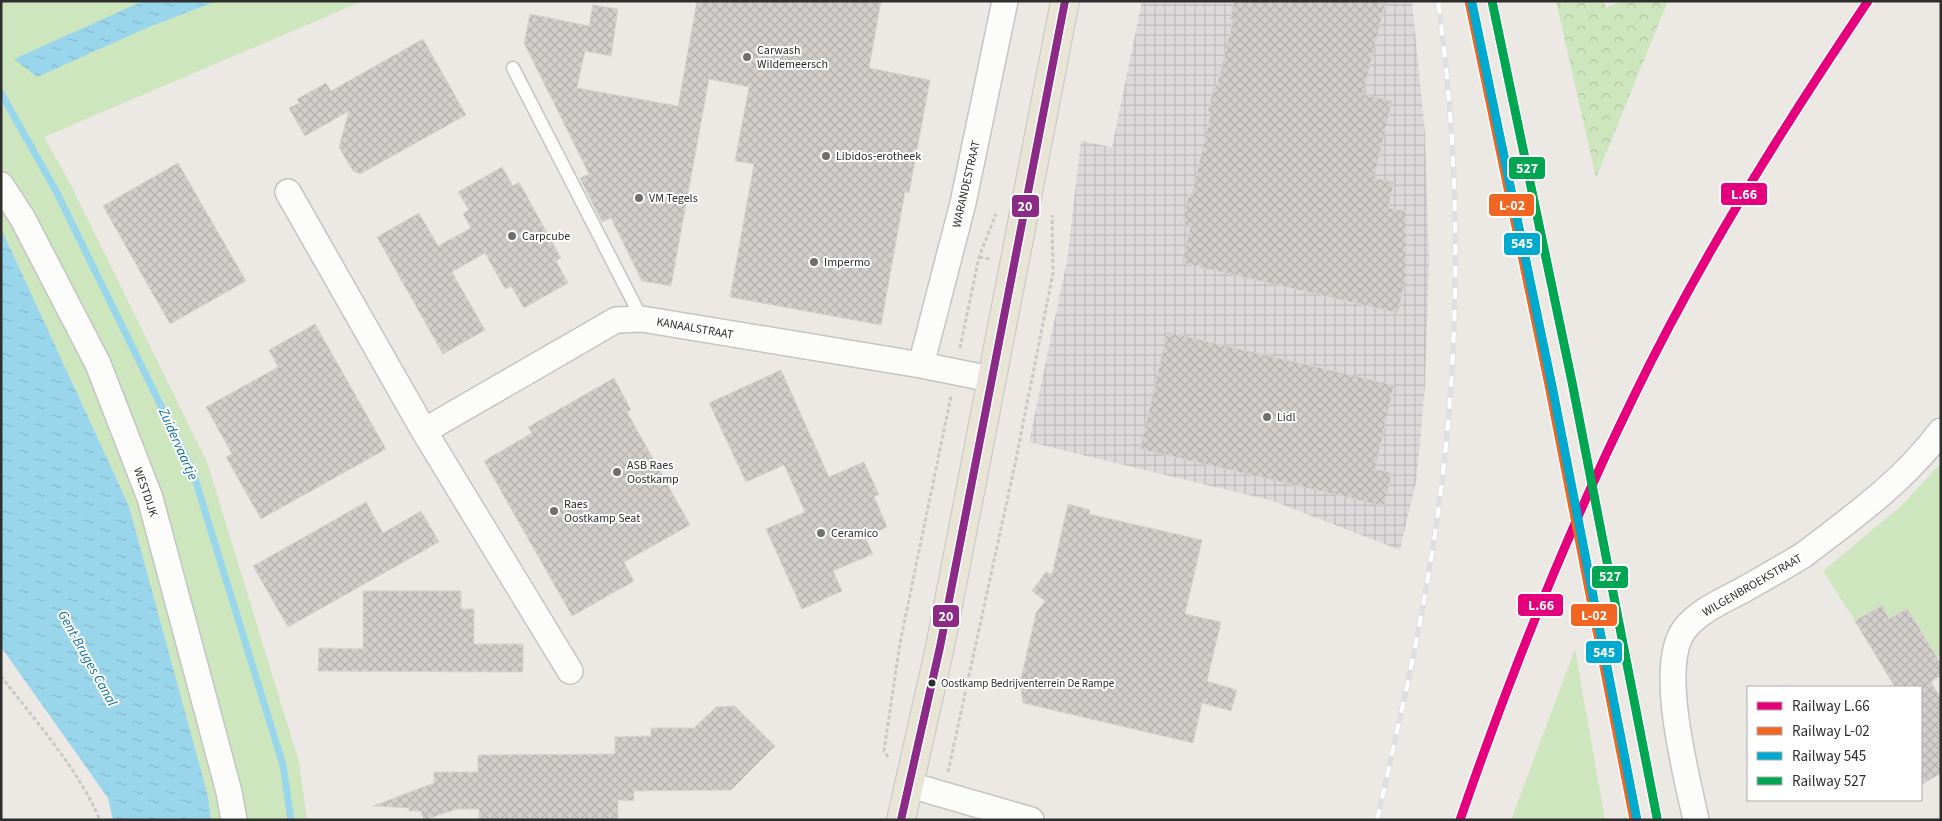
<svg xmlns="http://www.w3.org/2000/svg" width="1942" height="821" font-family="'Source Sans 3',sans-serif">
  <style>
    .industrial { fill: url(#industrial-grid) }
    .grass { fill: #cee6be }
    .forest { fill: url(#forest-crowns) }
    .water { fill: url(#water-ripples) }
    .lines { fill: none; stroke-linecap: round; stroke-linejoin: round }
    .stream { stroke: #99d6ec; stroke-width: 7 }
    .building { fill: url(#building-cross-hatch); stroke: #d7d4d0 }
    .lane-casing { stroke: #c5c4c5; stroke-width: 15 }
    .street-casing { stroke: #c5c4c5; stroke-width: 28 }
    .primary-casing { stroke: #c6c5c4; stroke-width: 30 }
    .path { stroke: #c9c9c8; stroke-width: 3; stroke-dasharray: 4 2.5; stroke-linecap: butt }
    .lane { stroke: #fcfcfb; stroke-width: 12 }
    .street { stroke: #fcfcfb; stroke-width: 25 }
    .primary { stroke: #e8e4d6; stroke-width: 28 }
    .rail-casing { stroke: #dfdfe1; stroke-width: 5.5 }
    .rail { stroke: #fff; stroke-width: 4; stroke-dasharray: 11; stroke-linecap: butt }
    .bus-1-casing { stroke: #fff; stroke-width: 11 }
    .bus-1 { stroke: #8c2b87; stroke-width: 8 }
    .rail-1-casing { stroke: #fff; stroke-width: 12 }
    .rail-2-casing { stroke: #fff; stroke-width: 12 }
    .rail-3-casing { stroke: #fff; stroke-width: 12 }
    .rail-4-casing { stroke: #fff; stroke-width: 12 }
    .rail-1 { stroke: #e5007d; stroke-width: 9 }
    .rail-2 { stroke: #f26522; stroke-width: 9 }
    .rail-3 { stroke: #00a9ce; stroke-width: 9 }
    .rail-4 { stroke: #00a651; stroke-width: 9 }
    .poi-dot { fill: #706f6e; stroke: #fff; stroke-width: 2 }
    .bus-dot { fill: #2e2e2e; stroke: #fff; stroke-width: 2 }
    .labels { text-anchor: middle; stroke-width: 4; stroke-linejoin: round; paint-order: stroke }
    .bus-label { font-size: 11px; fill: #2e2e2e; stroke: #fff; text-anchor: start }
    .poi-label { font-size: 12px; fill: #2e2e2e; stroke: #fff; text-anchor: start }
    .street-label { font-size: 12px; fill: #2e2e2e; stroke: #fff }
    .water-label { font-size: 14px; font-style: italic; fill: #0d6fa3; stroke: #fff }
    .line-badge { stroke: #fff; stroke-width: 2 }
    .badge-label { font-size: 14px; text-anchor: middle; font-weight: bold; fill: #fff }
  </style>
  <defs>
    <pattern id="industrial-grid" width="8" height="8" patternUnits="userSpaceOnUse" patternTransform="scale(1.25)"><rect width="8" height="8" fill="#dcd9db"/><path d="M0 4h8M4 0v8" fill="none" stroke="#bdbbbc"/></pattern>
    <pattern id="forest-crowns" width="20" height="18" patternUnits="userSpaceOnUse" patternTransform="scale(1.25)"><rect width="20" height="18" fill="#cee6be"/><path d="M2 6a3 3 0 1 1 6 0M12 15a3 3 0 1 1 6 0" fill="none" stroke="#b1c6a4"/></pattern>
    <pattern id="water-ripples" width="26" height="14" patternUnits="userSpaceOnUse" patternTransform="scale(1.25)"><rect width="26" height="14" fill="#99d6ec"/><path d="M2 4q2-2 4 0t4 0M15 11q2-2 4 0t4 0" fill="none" stroke="#84b8cb"/></pattern>
    <pattern id="building-cross-hatch" width="8" height="8" patternUnits="userSpaceOnUse" patternTransform="scale(1.25)"><rect width="8" height="8" fill="#d1cecb"/><path d="M0 0l8 8M0 8l8-8" fill="none" stroke="#b4b1af"/></pattern>
  </defs>
  <rect width="100%" height="100%" fill="#ece8e4"/>
  <!-- industrial -->
  <path class="industrial" d="M1142,1H1412L1425,133L1429,263L1425,386L1419,453L1416,482L1400,550L1273,501L1029,442L1067,261L1081,141L1112,147Z"/>
  <!-- grass -->
  <path class="grass" d="M1,1H363L44,137L70,183L207,462L299,762L307,820H211L208,796L129,506L1,228Z
    M1941,463V655L1937,657L1907,608L1889,619L1881,605L1855,621L1823,571L1901,506Z
    M1575,649L1605,820H1511Z"/>
  <!-- forest -->
  <path class="forest" d="M1556,1H1602L1607,8L1621,1H1668L1596,178Z"/>
  <!-- water -->
  <path class="water" d="M143,1H217L149,27L37,77L14,59Z
    M1,228L129,506L208,796L211,820H113L108,798L1,647Z"/>
  <g class="lines">
    <!-- stream -->
    <path class="stream" d="M1,93L56,191L192,469L283,765L291,820"/>
  </g>
  <!-- building -->
  <path class="building" d="M697,1H881L869,68L930,80L909,193L905,192L881,325L730,297L754,164L735,161L749,87L709,79L671,286L642,281L611,218L602,222L580,178L589,174L524,43L530,14L589,26L593,5L618,9L611,56L585,51L577,88L678,106Z
    M1234,1H1374L1385,4L1363,94L1392,101L1374,178L1394,182L1388,208L1406,211V277L1398,313L1182,263L1190,228L1184,226L1186,220L1183,219L1189,193L1192,194L1211,112L1208,111L1214,86H1217L1233,20L1230,19Z
    M423,39L466,115L360,174L353,171L339,147L349,111L305,136L289,108L299,103L297,99L326,83L331,91Z
    M178,163L246,281L170,324L103,206Z
    M502,167L513,186L519,182L561,258L556,261L568,283L524,308L511,286L505,289L485,253L452,272L485,330L443,354L377,237L419,213L438,246L471,228L463,214L469,210L458,192Z
    M315,324L386,449L261,519L226,457L232,454L206,407L278,367L269,350Z
    M1167,332L1394,385L1375,469L1392,473L1384,506L1140,449Z
    M781,370L829,477L864,462L879,495L874,496L887,527L865,537L873,554L833,571L842,591L802,609L766,529L805,512L784,465L746,482L709,403Z
    M614,378L631,410L627,412L690,525L624,562L634,581L572,616L484,461L532,433L528,427Z
    M366,502L383,533L421,511L439,542L288,627L253,566Z
    M1068,504L1090,510L1089,514L1202,540L1185,614L1221,622L1207,681L1237,690L1231,711L1202,703L1193,743L1023,703L1020,683L1036,613L1045,601L1032,591L1046,572L1052,574Z
    M363,591H461V609H474V644H523V672L318,671L319,648L363,649Z
    M1882,605L1889,619L1907,608L1941,664V675L1931,682L1941,699V773L1921,785V687H1895L1855,621Z
    M735,706L775,746L731,790L634,791V801L618,800V820H479V809H457L424,820L421,811H409V808L373,806L434,783V772H478V755L615,754V737L651,736V728H694L716,707Z"/>
  <g class="lines">
    <defs>
      <path id="lane" d="M513,68L642,319"/>
      <path id="street" d="M1,185L23,219L98,364L150,498L229,792L234,820
        M288,192L424,431L616,320L642,319L921,365L991,379
        M921,365L963,203L1005,1
        M424,431L570,671
        M910,785L1031,820
        M1696,820C1687,777 1657,667 1684,630C1698,611 1723,601 1743,590C1763,579 1783,567 1802,556C1852,518 1904,481 1941,431"/>
      <path id="primary" d="M901,820L940,647L1065,1"/>
    </defs>
    <!-- lane casing -->
    <use href="#lane" class="lane-casing"/>
    <!-- street casing -->
    <use href="#street" class="street-casing"/>
    <!-- primary casing -->
    <use href="#primary" class="primary-casing"/>
    <!-- path -->
    <path class="path" d="M979,257L990,259
      M960,348L979,257L996,214
      M1,676C36,722 77,767 100,820
      M888,757L884,751L900,643L951,396
      M948,772L1015,464L1053,273L1052,215"/>
    <!-- lane -->
    <use href="#lane" class="lane"/>
    <!-- street -->
    <use href="#street" class="street"/>
    <!-- primary -->
    <use href="#primary" class="primary"/>
    <defs>
      <path id="rail" d="M1377,820C1399,723 1422,625 1436,527C1461,353 1462,175 1438,1"/>
    </defs>
    <!-- rail casing -->
    <use href="#rail" class="rail-casing"/>
    <!-- rail -->
    <use href="#rail" class="rail"/>
    <defs>
      <path id="bus-1" d="M901,820L940,647L1065,1"/>
    </defs>
    <!-- bus-1 casing -->
    <use href="#bus-1" class="bus-1-casing"/>
    <!-- bus-1 -->
    <use href="#bus-1" class="bus-1"/>
    <defs>
      <path id="rail-1" d="M1460,820C1510,675 1566,535 1633,398C1700,259 1782,129 1868,1"/>
      <path id="rail-2" d="M1469,1L1549,385L1634,820"/>
      <path id="rail-3" d="M1472,3L1552,386L1637,820"/>
      <path id="rail-4" d="M1492,1L1572,382L1657,818"/>
    </defs>
    <!-- rail-1 casing -->
    <use href="#rail-1" class="rail-1-casing"/>
    <!-- rail-2 casing -->
    <use href="#rail-2" class="rail-2-casing"/>
    <!-- rail-3 casing -->
    <use href="#rail-3" class="rail-3-casing"/>
    <!-- rail-4 casing -->
    <use href="#rail-4" class="rail-4-casing"/>
    <!-- rail-1 -->
    <use href="#rail-1" class="rail-1"/>
    <!-- rail-2 -->
    <use href="#rail-2" class="rail-2"/>
    <!-- rail-3 -->
    <use href="#rail-3" class="rail-3"/>
    <!-- rail-4 -->
    <use href="#rail-4" class="rail-4"/>
  </g>
  <!-- markers -->
  <g class="poi-dot">
    <circle cx="747" cy="57" r="5"/>
    <circle cx="826" cy="156" r="5"/>
    <circle cx="639" cy="198" r="5"/>
    <circle cx="512" cy="236" r="5"/>
    <circle cx="814" cy="262" r="5"/>
    <circle cx="1267" cy="417" r="5"/>
    <circle cx="617" cy="472" r="5"/>
    <circle cx="554" cy="511" r="5"/>
    <circle cx="821" cy="533" r="5"/>
  </g>
  <circle class="bus-dot" cx="932" cy="683" r="4.5"/>
  <g class="labels">
    <!-- bus labels -->
    <g class="bus-label">
      <text x="941" y="687">Oostkamp Bedrijventerrein De Rampe</text>
    </g>
    <!-- poi labels -->
    <g class="poi-label">
      <text x="757" y="54">Carwash<tspan x="757" dy="14">Wildemeersch</tspan></text>
      <text x="836" y="160">Libidos-erotheek</text>
      <text x="649" y="202">VM Tegels</text>
      <text x="522" y="240">Carpcube</text>
      <text x="824" y="266">Impermo</text>
      <text x="1277" y="421">Lidl</text>
      <text x="627" y="469">ASB Raes<tspan x="627" dy="14">Oostkamp</tspan></text>
      <text x="564" y="508">Raes<tspan x="564" dy="14">Oostkamp Seat</tspan></text>
      <text x="831" y="537">Ceramico</text>
    </g>
    <!-- street labels -->
    <g class="street-label">
      <text transform="translate(966 184) rotate(-77)" y="4">WARANDESTRAAT</text>
      <text transform="translate(695 328) rotate(10)" y="4">KANAALSTRAAT</text>
      <text transform="translate(146 492) rotate(71)" y="4">WESTDIJK</text>
      <text transform="translate(1752 585) rotate(-30)" y="4">WILGENBROEKSTRAAT</text>
    </g>
    <!-- water labels -->
    <g class="water-label">
      <text transform="translate(179 444) rotate(66)" y="5">Zuidervaartje</text>
      <text transform="translate(88 658) rotate(61)" y="5">Gent-Bruges Canal</text>
    </g>
  </g>
  <g class="line-badge">
    <rect x="1508" y="156" width="38" height="24" rx="5" fill="#00a651"/>
    <rect x="1720" y="182" width="48" height="24" rx="5" fill="#e5007d"/>
    <rect x="1488" y="193" width="47" height="24" rx="5" fill="#f26522"/>
    <rect x="1011" y="194" width="29" height="24" rx="5" fill="#8c2b87"/>
    <rect x="1503" y="232" width="38" height="24" rx="5" fill="#00a9ce"/>
    <rect x="1591" y="565" width="38" height="24" rx="5" fill="#00a651"/>
    <rect x="1517" y="593" width="47" height="24" rx="5" fill="#e5007d"/>
    <rect x="1570" y="603" width="48" height="24" rx="5" fill="#f26522"/>
    <rect x="932" y="604" width="28" height="24" rx="5" fill="#8c2b87"/>
    <rect x="1585" y="640" width="38" height="24" rx="5" fill="#00a9ce"/>
  </g>
  <g class="badge-label">
    <text x="1527" y="173">527</text>
    <text x="1744" y="199">L.66</text>
    <text x="1512" y="210">L-02</text>
    <text x="1025" y="211">20</text>
    <text x="1522" y="248">545</text>
    <text x="1610" y="581">527</text>
    <text x="1541" y="610">L.66</text>
    <text x="1594" y="620">L-02</text>
    <text x="946" y="621">20</text>
    <text x="1604" y="657">545</text>
  </g>
  <!-- border -->
  <rect width="1942" height="821" fill="none" stroke="#2e2e2e" stroke-width="5"/>
  <!-- legend -->
  <rect x="1747" y="686" width="175" height="115" fill="#ffffff" stroke="#ababab"/>
  <rect x="1757" y="702" width="25" height="8" fill="#e5007d" stroke="#ababab"/>
  <text x="1792" y="711" font-size="15" fill="#2e2e2e">Railway L.66</text>
  <rect x="1757" y="727" width="25" height="8" fill="#f26522" stroke="#ababab"/>
  <text x="1792" y="736" font-size="15" fill="#2e2e2e">Railway L-02</text>
  <rect x="1757" y="752" width="25" height="8" fill="#00a9ce" stroke="#ababab"/>
  <text x="1792" y="761" font-size="15" fill="#2e2e2e">Railway 545</text>
  <rect x="1757" y="777" width="25" height="8" fill="#00a651" stroke="#ababab"/>
  <text x="1792" y="786" font-size="15" fill="#2e2e2e">Railway 527</text>
</svg>
